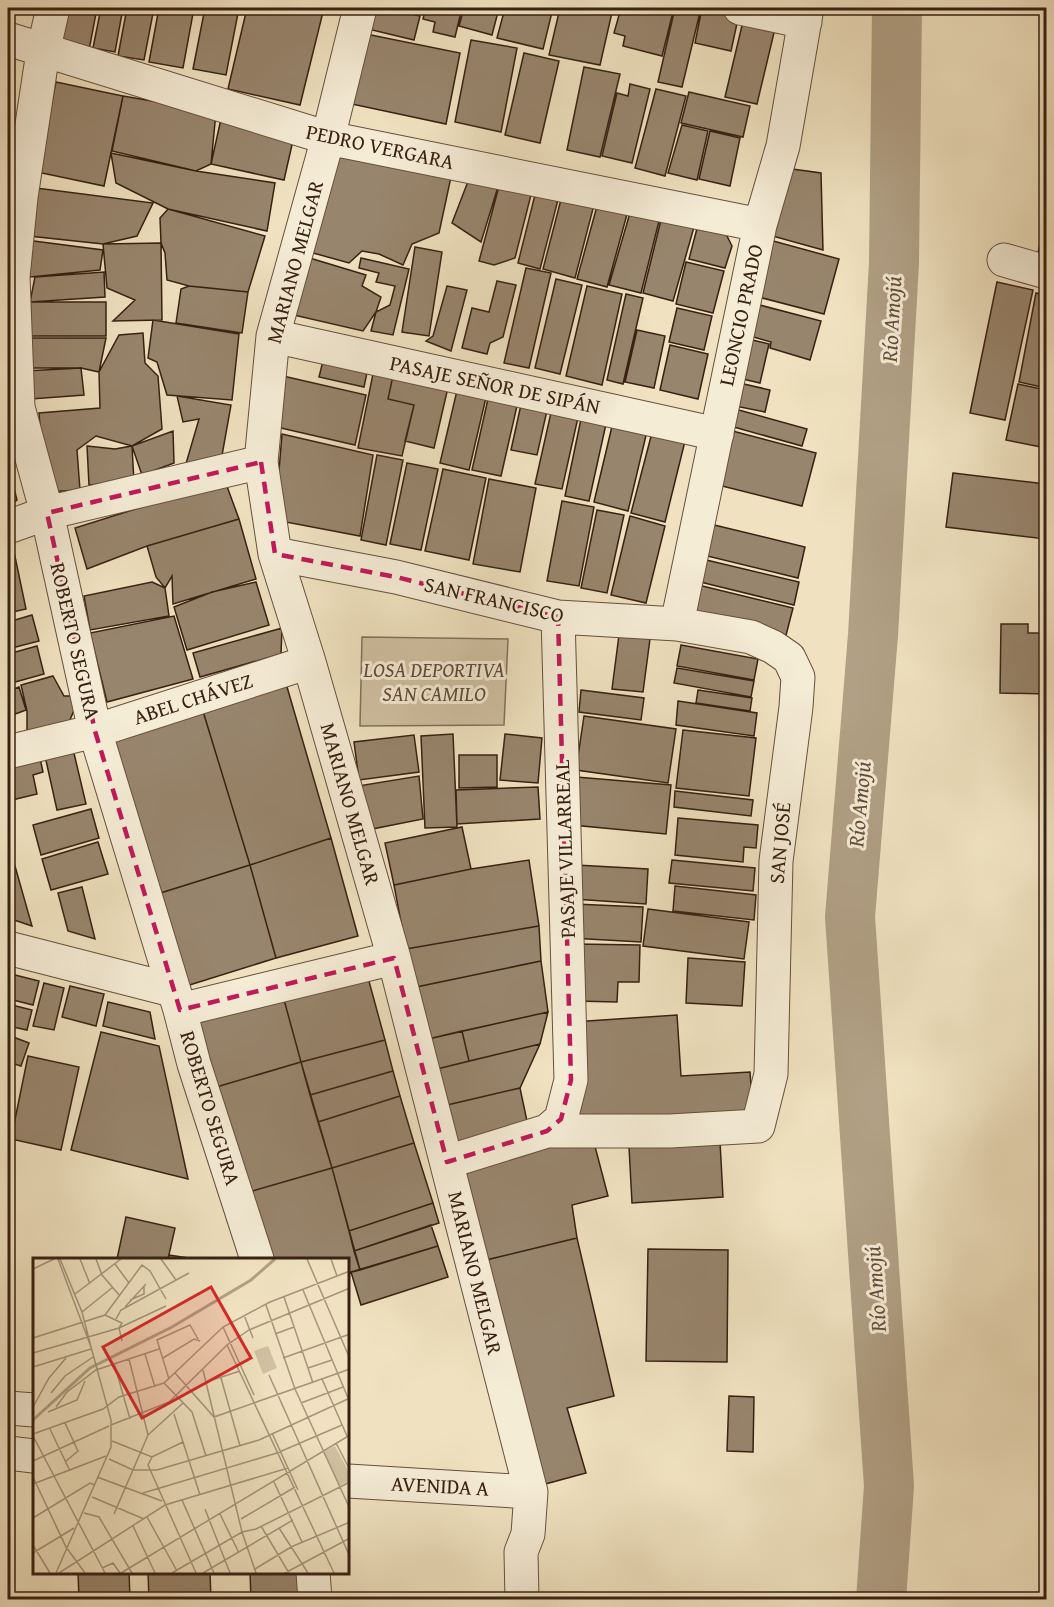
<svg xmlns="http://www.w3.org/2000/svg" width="1054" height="1607" font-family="'Gentium Book Plus',serif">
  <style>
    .green { fill: #d1c1a3; stroke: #84705b; stroke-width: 1.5 }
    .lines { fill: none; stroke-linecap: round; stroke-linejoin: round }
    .river { stroke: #b1a085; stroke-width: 50 }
    .building { fill: #98856d; stroke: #382013; stroke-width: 1.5 }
    .minor-casing { stroke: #66503e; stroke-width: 35 }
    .minor { stroke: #f5ecd6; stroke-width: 33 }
    .marked { fill: none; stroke: #c2185b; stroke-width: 4.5; stroke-dasharray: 12 8; stroke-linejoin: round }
    .labels { text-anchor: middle; stroke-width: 6; stroke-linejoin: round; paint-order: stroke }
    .street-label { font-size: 21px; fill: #382013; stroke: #f5ecd6 }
    .park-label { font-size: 21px; font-style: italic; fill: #5e4837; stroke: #f5ecd6 }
    .water-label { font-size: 22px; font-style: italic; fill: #624d3b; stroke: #f5ecd6 }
    .inset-river { fill: none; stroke: #b1a085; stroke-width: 3 }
    .inset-road { fill: none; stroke: #a6947b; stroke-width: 1.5 }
    .view { fill: #d62828; fill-opacity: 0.15; stroke: #d62828; stroke-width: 3 }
    .inset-edge { fill: none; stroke: #382013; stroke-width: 3 }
  </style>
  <rect width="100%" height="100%" fill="#f0e2c0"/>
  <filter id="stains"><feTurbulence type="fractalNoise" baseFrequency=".00333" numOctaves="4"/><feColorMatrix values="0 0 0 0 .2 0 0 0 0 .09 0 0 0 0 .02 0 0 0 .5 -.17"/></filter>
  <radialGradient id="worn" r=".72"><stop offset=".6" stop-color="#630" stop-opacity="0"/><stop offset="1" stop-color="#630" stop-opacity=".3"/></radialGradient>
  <!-- green -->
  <path class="green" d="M362,637L508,639L504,725L360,726Z"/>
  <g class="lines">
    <!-- river -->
    <path class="river" d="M881,1600L889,1486L850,917L873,635L894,263L897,8"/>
  </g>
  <!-- building -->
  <path class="building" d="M60,8H97L89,50L60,39Z
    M101,8H123L115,52L93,48Z
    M127,8H154L144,60L118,56Z
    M159,8H194L183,68L149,62Z
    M205,8H239L226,75L193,69Z
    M247,8H324L300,105L228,89Z
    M369,8H386L420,16L414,40L364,28Z
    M426,8H462L455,37L433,32L435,22L423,19Z
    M464,8H499L492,35L459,26Z
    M505,8H553L543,49L497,38Z
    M560,8H613L600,65L549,55Z
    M621,8H674L662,56L623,46L625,36L614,33Z
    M675,8H701L682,87L658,82Z
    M702,8L739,14L731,51L695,43Z
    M745,13L777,20L757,104L725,97Z
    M361,33L460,53L446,124L347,103Z
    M471,40L517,48L501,132L455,122Z
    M524,53L559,61L540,143L505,135Z
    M584,67L620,74L600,157L567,150Z
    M56,82L123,96L104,186L37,172Z
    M630,84L650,89L632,163L602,156L617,93L628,96Z
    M656,89L686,96L665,176L635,168Z
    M689,92L750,106L743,137L681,123Z
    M123,96L216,112L211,164L196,171L112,151Z
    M221,119L294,136L284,180L211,164Z
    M682,125L708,131L697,180L668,173Z
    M710,131L740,138L730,186L699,179Z
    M337,146L451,177L439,233L412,244L403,265L379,254L362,251L349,263L306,251Z
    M111,153L196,171L275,183L267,231L168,209L116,183Z
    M785,168L821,173L823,250L769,235Z
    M472,171L501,177L481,242L452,223Z
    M502,175L534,183L515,258L494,265L479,261Z
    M537,187L560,192L540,269L518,263Z
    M36,188L153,203L137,236L103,244L29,236Z
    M564,188L596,197L575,278L543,269Z
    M599,199L629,207L607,287L577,279Z
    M632,206L661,213L641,293L609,285Z
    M168,209L265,236L248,292L189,286L167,280L165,253L161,243L160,218Z
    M663,212L696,220L673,301L643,293Z
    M1046,214V260L1037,258Z
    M700,217L721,224L732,246L725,268L689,259Z
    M766,239L839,259L824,314L751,295Z
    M26,240L103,250L100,270L20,278Z
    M161,243L162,320L113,321L135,300L107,288L103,244Z
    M415,247L442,252L429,336L402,332Z
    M303,256L366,275L362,286L381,297L376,312L363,331L285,313Z
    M361,258L409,269L393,335L371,331L376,312L390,305L395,286L376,282L379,273L359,268Z
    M686,262L724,271L713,313L676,304Z
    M526,268L551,273L529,368L504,363Z
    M104,272L105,297L30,302L35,277Z
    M556,279L582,285L560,374L535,368Z
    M497,281L516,285L503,337L490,343L487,354L462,348L472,308L489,312Z
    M997,282L1033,290L1005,420L970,413Z
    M189,286L248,292L242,333L176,323L181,289Z
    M447,286L467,290L451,351L426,341L433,336Z
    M587,286L622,294L602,385L566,376Z
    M1036,293L1046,295V388L1019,382Z
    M626,294L643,298L623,384L607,380Z
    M25,302H106V336H25Z
    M752,303L821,321L810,360L770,348L771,342L743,334Z
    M677,308L712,316L704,350L669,342Z
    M153,320L239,334L232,400L167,395L157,362L148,358Z
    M637,330L665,336L654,388L625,382Z
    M143,333L145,363L158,376L162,429L132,446L96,436L77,450L80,490L45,492L39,413L100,408L99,372L119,335Z
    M27,338H106L99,372L81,368H26Z
    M744,338L769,344L760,383L734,377Z
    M670,345L708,354L698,399L660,390Z
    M325,353L369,363L364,387L319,377Z
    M375,364L394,371L388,399L414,405L402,456L358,448Z
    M81,368L84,395L31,399L25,371Z
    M394,371L449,383L434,448L405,441L414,405L388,399Z
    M283,376L366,395L355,445L272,426Z
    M459,382L488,389L469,470L440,463Z
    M735,382L770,390L765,412L730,405Z
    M1018,384L1046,390V448L1006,440Z
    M490,390L519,397L501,476L472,470Z
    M177,396L231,405L221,461L185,467L199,419L183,422Z
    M522,400L548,406L537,455L511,450Z
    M728,407L807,429L802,446L723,424Z
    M552,408L579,413L562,489L535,484Z
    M614,418L648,427L628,511L594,502Z
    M581,419L606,424L589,501L565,496Z
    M654,425L687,433L665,522L631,513Z
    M725,429L816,453L802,506L710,483Z
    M173,431L174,463L142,475L132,446Z
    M282,434L373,455L360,536L275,520Z
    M87,446L115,449L132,446L134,482L89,485Z
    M377,455L403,460L386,545L361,540Z
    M407,463L438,469L421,550L390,544Z
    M8,464L17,500L8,508Z
    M443,469L486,478L469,560L425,551Z
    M953,473L1046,484V539L946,527Z
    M489,479L536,488L520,572L473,564Z
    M225,481L239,519L147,546L87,569L75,528Z
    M562,501L594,507L579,586L547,581Z
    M597,510L624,515L607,593L581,588Z
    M630,516L665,526L646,603L611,595Z
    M239,519L256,579L173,604L172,576L165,588L156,577L147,546Z
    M706,523L805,547L798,578L699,554Z
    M13,547L26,609L8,613V549Z
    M698,558L799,582L794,605L692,580Z
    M152,582L165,588L169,616L90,630L84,596Z
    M256,582L269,625L187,650L174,607L212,592Z
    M694,584L793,608L785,639L686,615Z
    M32,615L39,641L8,649V622Z
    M174,616L193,679L107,702L90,633Z
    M1001,624H1028V633H1046V694L1000,693Z
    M282,628L281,654L200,677L193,653Z
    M619,635L650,639L643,692L612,689Z
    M681,645L758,659L754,680L677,666Z
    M37,646L44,674L8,684V654Z
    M677,668L754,681L751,697L674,683Z
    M53,676L64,696H80L64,734L27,733V711L21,685Z
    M285,680L331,838L250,865L202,708Z
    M19,687L26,710L10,716L8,707V691Z
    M581,690L644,698L641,720L579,712Z
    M698,690L752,698L750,711L696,703Z
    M678,701L757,713L754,736L676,725Z
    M202,708L250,865L154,895L106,738Z
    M584,716L676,729L668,783L576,770Z
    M683,730L756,738L749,796L676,788Z
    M453,734L457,827L425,828L421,736Z
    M505,734L542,738L538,783L500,780Z
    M414,735L419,772L359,780L354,742Z
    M73,749L86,804L57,810L45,756Z
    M459,755H497V787L459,788Z
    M40,758L43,772L33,775L37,794L8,801V765Z
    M419,776L423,819L367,830L358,786Z
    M576,777L671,785L666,834L572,825Z
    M538,787L540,819L457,824L456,790Z
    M675,791L753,800L751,816L674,807Z
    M91,809L99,838L41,855L33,825Z
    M678,818L758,825L756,848L744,847L743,862L675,855Z
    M462,827L471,869L394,885L385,843Z
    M331,838L358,936L276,958L250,865Z
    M98,842L108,874L51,890L42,859Z
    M11,852L32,926L8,918V853Z
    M529,860L539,926L406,949L394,885L471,869Z
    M672,860L755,868L753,891L669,883Z
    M250,865L276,958L183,987L154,895Z
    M576,865L648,869L646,904L574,899Z
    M675,886L756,895L754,920L673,911Z
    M82,887L95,939L68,931L58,893Z
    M574,904L643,907L641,942L571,938Z
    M648,909L749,922L744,959L643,946Z
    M539,926L541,961L416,987L406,949Z
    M575,944L640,945L639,982H618L617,1002L574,1001Z
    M688,958L745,962L742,1006L686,1003Z
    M541,961L548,1012L428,1039L416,987Z
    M367,974L385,1040L301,1062L283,996Z
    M15,975L39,981L33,1005L9,999Z
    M44,983L64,988L54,1030L33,1026Z
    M70,986L104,994L96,1026L62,1017Z
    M283,996L301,1062L213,1088L193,1018Z
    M108,1002L150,1012L155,1039L103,1026Z
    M8,1004L32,1010L27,1030L8,1026Z
    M548,1012L540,1044L469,1061L462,1031Z
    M677,1015L681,1076L750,1072L753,1114L580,1126L573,1022Z
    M462,1031L469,1061L437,1069L428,1039Z
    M101,1032L159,1046L188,1179L71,1150Z
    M8,1035L29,1043L21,1066L8,1062Z
    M385,1040L393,1071L310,1095L301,1062Z
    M540,1044L520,1088L447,1105L437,1069Z
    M28,1056L79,1067L61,1150L11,1139Z
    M301,1062L332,1168L242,1194L213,1088Z
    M393,1071L400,1096L318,1122L310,1095Z
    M520,1088L528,1126L454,1143L447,1105Z
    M400,1096L414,1143L332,1168L318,1122Z
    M592,1135L608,1196L572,1205L577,1238L482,1261L458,1169Z
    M720,1142L723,1197L632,1203L629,1147Z
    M414,1143L433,1203L349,1231L332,1168Z
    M332,1168L360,1270L348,1273V1259H260L242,1194Z
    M433,1203L439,1223L354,1251L349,1231Z
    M126,1217L175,1228L168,1259H117Z
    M431,1225L438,1246L360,1270L354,1251Z
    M577,1238L614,1396L567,1408L586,1473L538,1486L482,1261Z
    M438,1246L448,1277L361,1305L351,1272Z
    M648,1249L728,1250L727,1362L646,1361Z
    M169,1255L195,1259H168Z
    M729,1396L754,1397L753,1452L727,1451Z
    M78,1572H129L130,1599L79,1600Z
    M148,1572H210L211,1600H149Z
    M250,1572H298L299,1600H251Z"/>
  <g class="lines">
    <defs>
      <path id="minor" d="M53,8L43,52L21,197L13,277L18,407L47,513L95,731L180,1010L194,1064L257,1259
        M360,8L328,138L273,336L261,462L275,554L309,662L394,958L531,1492L528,1534L521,1552L522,1600
        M740,8L805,22
        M8,39L328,138L760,225
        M1004,260L1046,272
        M273,336L717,434
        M8,527L47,513L261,462
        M275,554L396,577L558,617L677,624L751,637L773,647L789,658L798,677L796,707L776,861L771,1074L758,1126L670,1131H547
        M677,624L760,225L783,146L807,8
        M8,752L95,731L309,662
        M8,948L172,990
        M180,1010L394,958
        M447,1162L547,1131L561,1119L571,1080L558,617
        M8,1408L34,1410
        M8,1453L34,1456
        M348,1481L531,1492
        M313,1572L315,1600"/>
    </defs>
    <!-- minor casing -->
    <use href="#minor" class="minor-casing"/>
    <!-- minor -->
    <use href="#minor" class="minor"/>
  </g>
  <!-- marked area -->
  <path class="marked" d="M261,462L275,554L396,577L558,617L571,1080L561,1119L547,1131L447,1162L394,958L180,1010L95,731L47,513Z"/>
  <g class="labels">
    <!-- street labels -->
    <g class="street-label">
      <text transform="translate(380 147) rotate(12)" y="7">PEDRO VERGARA</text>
      <text transform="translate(295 262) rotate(-75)" y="7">MARIANO MELGAR</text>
      <text transform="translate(741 315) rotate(-78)" y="7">LEONCIO PRADO</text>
      <text transform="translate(495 385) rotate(12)" y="7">PASAJE SEÑOR DE SIPÁN</text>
      <text transform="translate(494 600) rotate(13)" y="7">SAN FRANCISCO</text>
      <text transform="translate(75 641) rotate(77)" y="7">ROBERTO SEGURA</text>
      <text transform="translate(193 699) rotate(-18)" y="7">ABEL CHÁVEZ</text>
      <text transform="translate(350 804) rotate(74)" y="7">MARIANO MELGAR</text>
      <text transform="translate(780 843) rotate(-85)" y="7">SAN JOSÉ</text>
      <text transform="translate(565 849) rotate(-92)" y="7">PASAJE VILLARREAL</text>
      <text transform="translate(210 1108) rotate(73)" y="7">ROBERTO SEGURA</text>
      <text transform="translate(475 1273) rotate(76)" y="7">MARIANO MELGAR</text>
      <text transform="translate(440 1486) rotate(3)" y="7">AVENIDA A</text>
    </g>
    <!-- park labels -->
    <g class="park-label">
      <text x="434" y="677">LOSA DEPORTIVA<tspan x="434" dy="24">SAN CAMILO</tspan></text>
    </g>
    <!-- water labels -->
    <g class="water-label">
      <text transform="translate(891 319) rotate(-87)" y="8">Río Amojú</text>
      <text transform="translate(859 804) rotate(-85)" y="8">Río Amojú</text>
      <text transform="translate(875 1289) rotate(-94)" y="8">Río Amojú</text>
    </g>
  </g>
  <!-- overview -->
  <g transform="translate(33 1258)">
    <rect width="316" height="316" fill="#f0e2c0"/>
    <path d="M235,88L244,110L230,116L221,93ZM302,188L316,214V223L306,228L290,194Z" fill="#d1c1a3"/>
    <path class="inset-river" d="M0,162L57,110L139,69L218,22L242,1"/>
    <path class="inset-road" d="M25,1L58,89L49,54L27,1M47,1L57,26M63,1L69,17L87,38M128,1L143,22M274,1L317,101M298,1L304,18M82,6L96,25M0,11L21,1M270,32L315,140M42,36L88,1M251,39L280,125M97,42L111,36V29M233,47L262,131L317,251M92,49L113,26M49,54L80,29M72,57L89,65L86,70L89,83M211,57L220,80M83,61L88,52L156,15M190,69L221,137M242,76L261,69M0,80L72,57L109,7L117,13L133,41M194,87L301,315M0,95L86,70L133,48M112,96L122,129M130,100L161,81L167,83M250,100L317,76M96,101L115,177M81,105L97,161M0,109L58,91M275,110L299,102M170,112L209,274L223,315M142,115L181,159L317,111M236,117L317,299M188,120L207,188M136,121L124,82L157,67L165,81M289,121L314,178M173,124L207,113M131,125L159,154L173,198M18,135L32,118L60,99M268,145L310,129M0,149L16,120L33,100M23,149L34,134L63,112L126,91M15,154L44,142L52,123M141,156L167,237M32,165L45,193L33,203M78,167L136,144L194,87L216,72L317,30M17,171L37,213M239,175L265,232M0,176L70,151L86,139L131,125L190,69L237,44L317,13M115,177L150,145M0,178L72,315M79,183L119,199L150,184M303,185L317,212M119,199L115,207L163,315M76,201L100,212H124L226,182L317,140M0,203L76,168M0,219L33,289L52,315M64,219L129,243M241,224L269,284M0,226L73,198M110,235L244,195L309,167M59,239L111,261M149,242L181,315M172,251L197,315M51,255L66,259L99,315M81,256L115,177M187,256L206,295M114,259L144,313M0,260L57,225L62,227M208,261L262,229M100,268L122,315M228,268L256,315M246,270L275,315M0,287L17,315M0,295L41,270M69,310L80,305L87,315M222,311L258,289L317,264M23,315L78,189V162L58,89M26,315L132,247L255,210M88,315L317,177M139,315L209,274L223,271L317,224M170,315L260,262M252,315L317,280"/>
    <path class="view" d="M178,29L218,100L109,160L70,89Z"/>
    <rect width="316" height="316" class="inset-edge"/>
  </g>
  <!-- margin -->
  <rect width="1054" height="1607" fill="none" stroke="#f0e2c0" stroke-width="30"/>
  <rect x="9" y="9" width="1036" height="1589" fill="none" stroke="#382013" stroke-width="3"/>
  <rect x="15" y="15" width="1024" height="1577" fill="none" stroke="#382013" stroke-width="1.5"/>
  <rect width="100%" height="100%" filter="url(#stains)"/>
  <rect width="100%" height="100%" fill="url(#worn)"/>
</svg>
